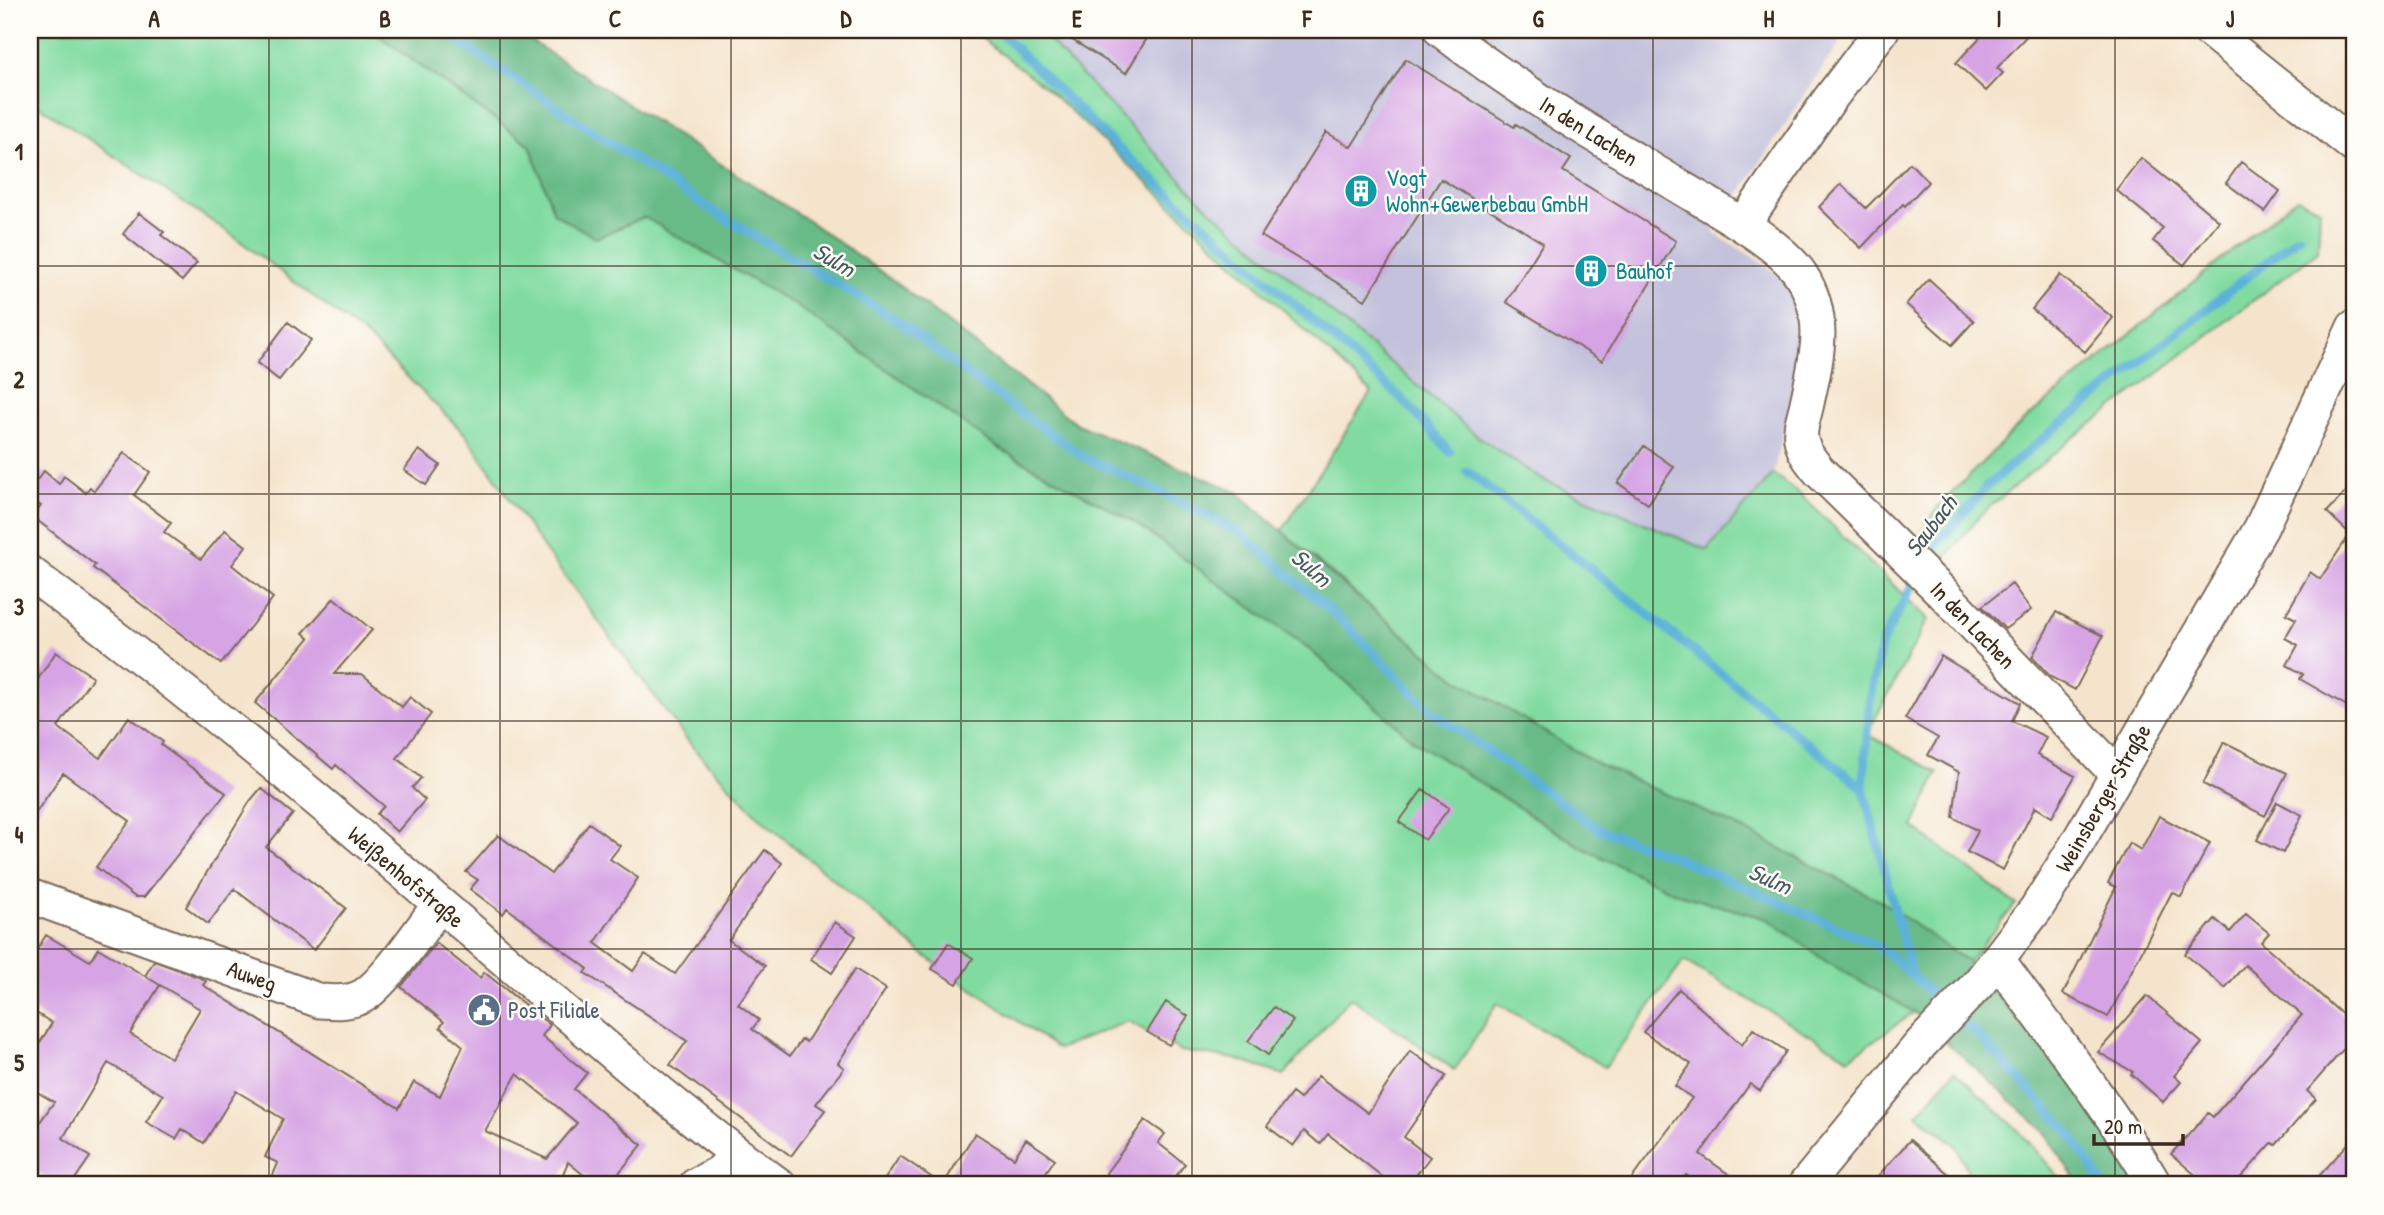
<svg xmlns="http://www.w3.org/2000/svg" width="2384" height="1215" font-family="'Patrick Hand',sans-serif">
  <style>
    .industrial { fill: #c3c1db }
    .green { fill: #81dba1; stroke: #5e8260; stroke-width: 2 }
    .forest { fill: #68bb87; stroke: #527252; stroke-width: 2 }
    .lines { fill: none; stroke-linecap: round; stroke-linejoin: round }
    .stream { stroke: #5cb1d8; stroke-width: 9 }
    .building { fill: #d6a3e4; fill-rule: evenodd }
    .minor-casing { stroke: #7c6b5b; stroke-width: 37 }
    .minor { stroke: #fff; stroke-width: 33 }
    .grid { fill: none; stroke: #3b2a1e; stroke-width: 2; stroke-opacity: 0.55 }
    .labels { text-anchor: middle; stroke-width: 5; stroke-linejoin: round; paint-order: stroke }
    .street-label { font-size: 23px; fill: #3b2a1e; stroke: #fdfcf7 }
    .culture-label { font-size: 23px; fill: #0d838f; stroke: #fdfcf7; text-anchor: start }
    .service-label { font-size: 23px; fill: #4e5e75; stroke: #fdfcf7; text-anchor: start }
    .water-label { font-size: 24px; font-style: italic; fill: #47595f; stroke: #fdfcf7 }
    .neatline { fill: none; stroke: #3b2a1e; stroke-width: 2.5 }
    .grid-label { font-size: 23px; text-anchor: middle; font-weight: bold; fill: #3b2a1e }
  </style>
  <rect width="100%" height="100%" fill="#fdfcf7"/>
  <filter id="ink" filterUnits="userSpaceOnUse"><feTurbulence type="fractalNoise" baseFrequency=".0143" numOctaves="2"/><feDisplacementMap in="SourceGraphic" scale="14" xChannelSelector="R" yChannelSelector="G"/><feConvolveMatrix kernelMatrix="1 2 1 2 8 2 1 2 1" color-interpolation-filters="sRGB"/></filter>
  <filter id="wash" filterUnits="userSpaceOnUse"><feTurbulence type="fractalNoise" baseFrequency=".00686" numOctaves="4" result="noise"/><feDisplacementMap in="SourceGraphic" scale="28" xChannelSelector="R" yChannelSelector="G"/><feGaussianBlur stdDeviation="1.57" result="paint"/><feColorMatrix in="noise" values="0 0 0 0 0 0 0 0 0 0 0 0 0 0 0 0 0 1.4 0 .05"/><feComposite in="paint" operator="in"/></filter>
  <g filter="url(#wash)">
    <rect width="100%" height="100%" fill="#f5e4cc"/>
    <!-- industrial -->
    <path class="industrial" d="M1039,30H1848L1713,233L1765,264L1787,284L1803,332L1800,365L1773,474L1707,550L1541,479L1477,436L1206,206Z"/>
    <!-- green -->
    <path class="green" d="M30,30H371L530,145L554,213L596,238L644,217L795,305L1000,449L1134,522L1310,650L1417,743L1581,847L1678,894L1768,919L1827,962L1914,1012L1849,1058L1684,961L1605,1067L1497,1003L1455,1070L1350,997L1284,1075L1235,1059L1181,1051L1128,1021L1058,1049L924,955L762,820L695,750L542,546L465,434L366,336L228,232L30,100Z
      M971,30H1039L1206,206L1477,436L1541,479L1707,550L1773,474L1800,494L1928,619L1867,734L1938,773L1913,827L2016,904L1968,962L1882,902L1747,831L1594,762L1452,676L1282,531L1371,392L1046,88Z
      M2297,198L2320,209L2318,251L2068,442L1980,515L1943,561L1920,536L1938,507L2021,423Z
      M1954,1071L2018,1130L2066,1185H1973L1963,1178L1968,1171L1955,1144L1917,1115Z"/>
    <!-- forest -->
    <path class="forest" d="M371,30H514L804,218L890,278L1077,424L1236,491L1336,579L1453,676L1594,762L1747,831L1882,902L1968,962L2077,1088L2140,1185H2079L2043,1130L1914,1012L1827,962L1768,919L1678,894L1581,847L1417,743L1310,650L1134,522L1000,449L795,305L644,217L596,238L554,213L530,145Z"/>
    <g class="lines">
      <!-- stream -->
      <path class="stream" d="M441,30L716,213L894,318L967,374L1085,458L1146,485L1238,531L1341,620L1430,710L1600,830L1670,855L1862,938L1888,953L1946,1008
        M997,30L1123,153L1403,400L1450,452
        M1467,471L1614,587L1863,788
        M1912,975L1863,788L1870,697L1882,642L1930,553L1987,486L2046,436L2299,236
        M1957,1017L1976,1033L2070,1133L2103,1185"/>
    </g>
    <g id="blocks">
      <!-- building -->
      <path class="building" d="M1056,30H1152L1126,73Z
        M1987,30H2032L1997,68L2003,73L1986,91L1956,63Z
        M1406,59L1514,127L1516,124L1571,159L1563,171L1676,241L1602,361L1506,302L1543,243L1441,179L1365,300L1261,236L1326,132L1351,147Z
        M2141,158L2219,221L2184,265L2153,241L2163,228L2116,190Z
        M2241,162L2280,191L2265,212L2226,183Z
        M1910,163L1928,182L1905,206L1903,204L1861,248L1819,207L1841,184L1866,208Z
        M139,213L164,232L161,235L197,263L182,281L123,234Z
        M2060,275L2113,318L2085,352L2032,309Z
        M1929,279L1974,321L1952,345L1906,304Z
        M288,322L311,340L279,380L257,363Z
        M1644,446L1674,467L1648,504L1618,483Z
        M419,450L440,465L426,485L404,470Z
        M124,453L150,472L134,495L171,523L164,532L201,559L225,530L246,546L232,565L273,598L221,664L93,568L95,565L33,517L41,506L30,498V489L44,471L59,484L64,476L86,493L90,487L94,491Z
        M2354,483V710L2300,679L2303,674L2287,665L2298,645L2285,638L2296,619L2286,614L2310,572L2320,579L2350,534L2327,512Z
        M2012,584L2031,610L2005,629L1982,606Z
        M334,598L372,630L334,674H362L402,707L410,697L431,714L397,758L421,778L412,788L425,800L397,832L377,814L384,806L336,765L333,769L255,703L309,638L303,633Z
        M2056,612L2103,636L2075,690L2051,677L2032,657Z
        M56,652L93,677L58,727L100,758L129,717L163,742L161,745L226,793L144,897H135L96,867L130,821L63,773L30,821V691Z
        M1941,656L2020,703L2012,721L2046,737L2037,755L2075,776L2052,817L2035,807L2003,870L1967,852L1978,831L1953,817L1959,772L1928,755L1938,738L1905,719Z
        M2224,742L2287,773L2265,816L2203,784Z
        M261,788L293,814L266,847L346,908L314,950L234,889L208,924L186,907L250,801Z
        M1423,789L1449,808L1425,840L1399,822Z
        M2277,802L2302,815L2283,853L2257,840Z
        M2159,816L2210,843L2181,897L2172,892L2108,1017L2063,994L2116,887L2108,883L2129,843L2141,850Z
        M589,823L620,846L610,859L638,878L595,943L633,971L645,954L675,974L765,850L782,863L729,940L765,966L738,1004L759,1020L752,1029L790,1056L802,1039L806,1042L855,969L886,989L838,1063L844,1068L816,1104L825,1110L791,1156L670,1065L687,1041L585,973L588,969L507,908L503,914L470,889L478,880L466,872L498,835L551,874Z
        M2246,914L2269,933L2261,942L2354,1025V1037L2307,1091L2316,1099L2276,1145L2272,1143L2234,1185H2207L2171,1154L2208,1113L2213,1117L2302,1015L2245,965L2225,988L2185,954L2215,919L2230,932Z
        M835,922L856,936L832,973L811,959Z
        M46,935L90,961L98,948L160,985L130,1034L171,1058L200,1009L145,976L154,961L201,978L206,981L203,985L399,1108L414,1082L440,1096L463,1046L440,1027L444,1022L401,987L436,943L480,978L484,972L550,1025L542,1036L587,1073L574,1089L642,1145L609,1185H596L568,1162L558,1185H269L278,1163L265,1157L283,1119L236,1091L204,1143L182,1129L176,1139L146,1122L163,1095L108,1063L63,1138L90,1157L71,1185H56L30,1168V1136L54,1102L30,1088V1059L52,1023L30,1009V961ZM517,1074L577,1123L547,1159L485,1131Z
        M948,943L973,958L957,984L932,969Z
        M1679,989L1742,1045L1753,1029L1786,1051L1760,1091L1750,1084L1700,1154L1744,1185H1699L1686,1175L1678,1185H1627L1692,1098L1675,1086L1691,1064L1643,1032Z
        M2147,996L2202,1043L2174,1076L2181,1082L2163,1102L2131,1074L2133,1072L2098,1052Z
        M1166,1002L1188,1016L1169,1045L1147,1032Z
        M1274,1007L1293,1021L1268,1055L1248,1041Z
        M1410,1051L1446,1076L1404,1137L1430,1157L1408,1185H1393L1328,1134L1320,1144L1304,1131L1293,1146L1267,1126L1292,1093L1300,1099L1318,1076L1368,1113Z
        M1145,1120L1165,1134L1158,1143L1185,1164L1169,1185H1122L1106,1173Z
        M975,1133L1014,1158L1026,1139L1055,1159L1037,1185H881L900,1156L943,1185Z
        M2354,1137V1185H2311Z
        M1910,1140L1961,1185H1870Z"/>
    </g>
  </g>
  <g filter="url(#ink)">
    <use href="#blocks" fill-opacity="0" stroke="#7c6b5b" stroke-width="2"/>
    <g class="lines">
      <defs>
        <path id="minor" d="M1441,30C1513,87 1593,134 1672,182C1707,204 1779,241 1801,275C1828,317 1817,357 1807,403C1805,414 1799,428 1801,439C1803,452 1811,461 1819,471L1943,593L2117,774
          M2209,30L2354,146
          M1743,225L1829,100L1882,30
          M30,573C171,678 308,790 441,905C552,1000 661,1099 779,1185
          M30,896L320,1001C335,1002 350,1003 363,996C386,982 422,927 440,904
          M1998,960C2052,1034 2109,1106 2155,1185
          M696,1185L719,1173L738,1155
          M1805,1185L1920,1045L1979,983L2036,909L2075,847L2261,528L2354,327"/>
      </defs>
      <!-- minor casing -->
      <use href="#minor" class="minor-casing"/>
      <!-- minor -->
      <use href="#minor" class="minor"/>
    </g>
  </g>
  <!-- grid -->
  <path class="grid" d="M269,30V1185M500,30V1185M731,30V1185M961,30V1185M1192,30V1185M1423,30V1185M1653,30V1185M1884,30V1185M2115,30V1185M30,266H2354M30,494H2354M30,721H2354M30,949H2354"/>
  <!-- icons -->
  <defs>
    <symbol id="building-disc" viewBox="-11 -11 22 22"><circle r="9.5" fill="#0f9aa8" stroke="#fdfcf7"/><path d="M-4-6H4V6H1V3H-1V6H-4ZM-2.5-4.3h1.7v1.8h-1.7ZM.8-4.3h1.7v1.8H.8ZM-2.5-1h1.7V.8h-1.7ZM.8-1h1.7V.8H.8Z" fill="#fff"/></symbol>
    <symbol id="civic-disc" viewBox="-11 -11 22 22"><circle r="9.5" fill="#5c6f8a" stroke="#fdfcf7"/><path d="M-.6-6.5H3V-4.5H.6V-3L4-1V1h2V6H-6V1h2V-1L-.6-3ZM-1.2 2.5V6h2.4V2.5Z" fill="#fff"/></symbol>
  </defs>
  <g fill-rule="evenodd">
    <use href="#building-disc" x="1342" y="172" width="38" height="38"/>
    <use href="#building-disc" x="1572" y="252" width="38" height="38"/>
    <use href="#civic-disc" x="465" y="991" width="38" height="38"/>
  </g>
  <g class="labels">
    <!-- street labels -->
    <g class="street-label">
      <text transform="translate(1589 131) rotate(32)" y="8">In den Lachen</text>
      <text transform="translate(1973 625) rotate(46)" y="8">In den Lachen</text>
      <text transform="translate(2103 798) rotate(-60)" y="8">Weinsberger Straße</text>
      <text transform="translate(406 877) rotate(40)" y="8">Weißenhofstraße</text>
      <text transform="translate(252 976) rotate(20)" y="8">Auweg</text>
    </g>
    <!-- culture labels -->
    <g class="culture-label">
      <text x="1386" y="186">Vogt<tspan x="1386" dy="26">Wohn+Gewerbebau GmbH</tspan></text>
      <text x="1616" y="279">Bauhof</text>
    </g>
    <!-- service labels -->
    <g class="service-label">
      <text x="508" y="1018">Post Filiale</text>
    </g>
    <!-- water labels -->
    <g class="water-label">
      <text transform="translate(834 260) rotate(31)" y="8">Sulm</text>
      <text transform="translate(1931 526) rotate(-53)" y="8">Saubach</text>
      <text transform="translate(1311 568) rotate(41)" y="8">Sulm</text>
      <text transform="translate(1770 879) rotate(24)" y="8">Sulm</text>
    </g>
  </g>
  <!-- margin -->
  <rect width="2384" height="1215" fill="none" stroke="#fdfcf7" stroke-width="77"/>
  <!-- scale -->
  <path d="M2094 1134v10h89v-10" fill="none" stroke="#3b2a1e" stroke-width="3.5"/>
  <text x="2104" y="1134" font-size="21" fill="#3b2a1e" stroke="#fdfcf7" stroke-width="5" paint-order="stroke">20 m</text>
  <rect x="38" y="38" width="2308" height="1138" class="neatline"/>
  <g class="grid-label">
    <text x="154" y="27">A</text>
    <text x="385" y="27">B</text>
    <text x="615" y="27">C</text>
    <text x="846" y="27">D</text>
    <text x="1077" y="27">E</text>
    <text x="1307" y="27">F</text>
    <text x="1538" y="27">G</text>
    <text x="1769" y="27">H</text>
    <text x="1999" y="27">I</text>
    <text x="2230" y="27">J</text>
    <text x="19" y="160">1</text>
    <text x="19" y="388">2</text>
    <text x="19" y="615">3</text>
    <text x="19" y="843">4</text>
    <text x="19" y="1071">5</text>
  </g>
</svg>
